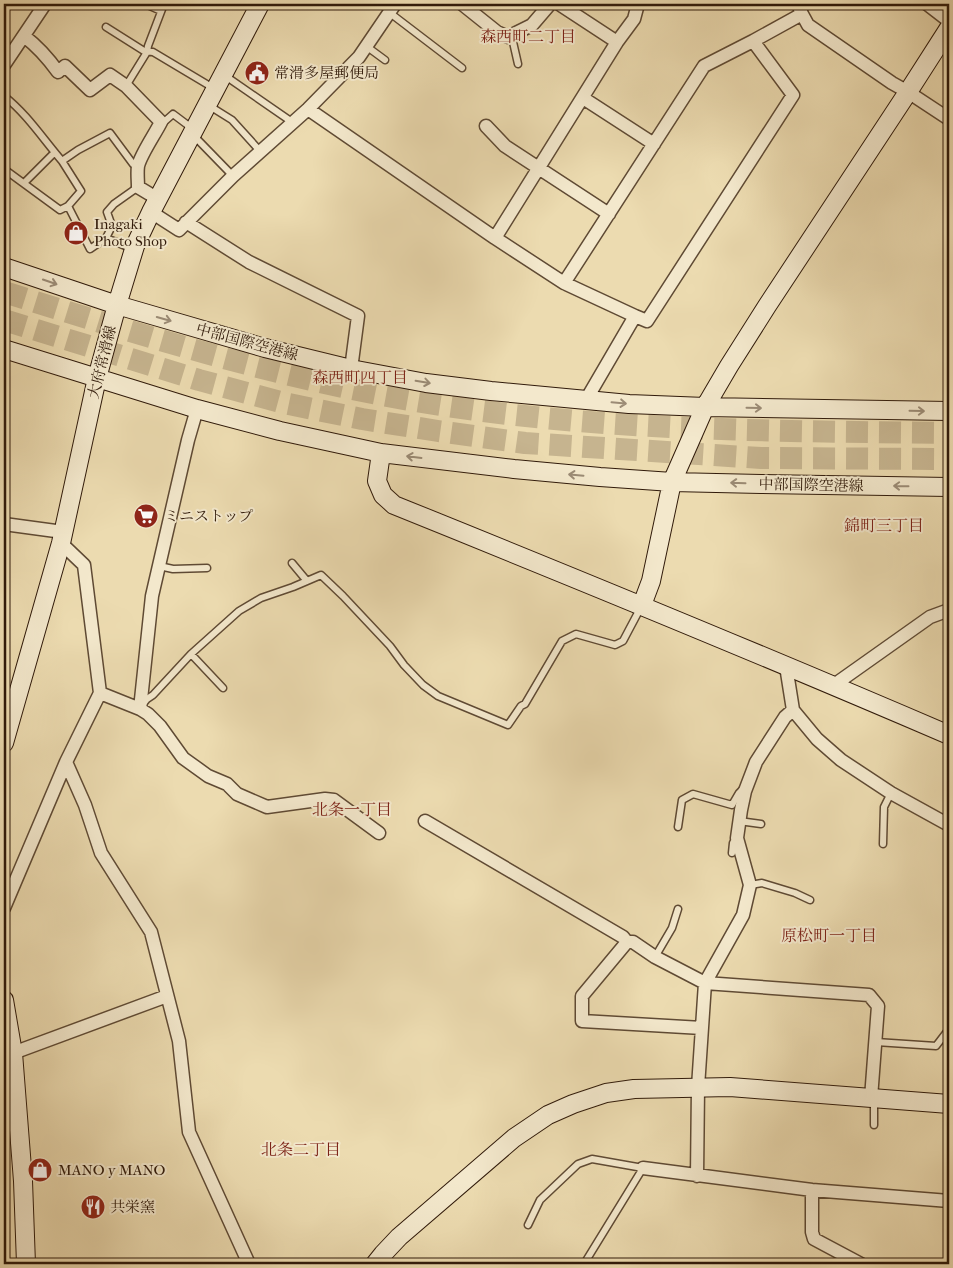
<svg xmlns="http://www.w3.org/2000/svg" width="953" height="1268" font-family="'IM FELL French Canon','Noto Serif JP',serif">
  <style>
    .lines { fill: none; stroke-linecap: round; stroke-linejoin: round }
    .highway-tunnel { stroke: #c6b48f; stroke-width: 22; stroke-dasharray: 22 11; stroke-linecap: butt }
    .lane-casing { stroke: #5f4a34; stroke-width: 9 }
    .street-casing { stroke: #5f4a34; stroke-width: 15 }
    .secondary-casing { stroke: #301a0a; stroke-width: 20 }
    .lane { stroke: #f3e8cc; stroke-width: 6 }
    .street { stroke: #f3e8cc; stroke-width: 12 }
    .secondary { stroke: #f3e8cc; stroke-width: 18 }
    .oneway { stroke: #9b8b75 }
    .labels { text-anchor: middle; stroke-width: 4; stroke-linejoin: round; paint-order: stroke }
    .poi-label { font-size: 15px; fill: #301a0a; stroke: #f3e8cc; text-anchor: start }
    .street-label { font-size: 15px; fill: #301a0a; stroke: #f3e8cc }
    .neighbourhood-label { font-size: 16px; fill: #7a1f14; stroke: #f3e8cc }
  </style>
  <rect width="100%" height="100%" fill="#ecdbb0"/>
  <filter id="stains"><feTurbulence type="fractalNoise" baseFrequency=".004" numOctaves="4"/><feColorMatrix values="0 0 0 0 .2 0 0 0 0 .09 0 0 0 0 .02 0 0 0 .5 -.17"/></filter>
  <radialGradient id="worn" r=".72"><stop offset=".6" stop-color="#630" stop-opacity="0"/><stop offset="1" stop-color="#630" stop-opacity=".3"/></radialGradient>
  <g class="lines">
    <!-- highway-tunnel -->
    <path class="highway-tunnel" d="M4,292C138,334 271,376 410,400C587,431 769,431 949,433
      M4,320L199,380L284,403L362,419L438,431L525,443L761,458L949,459"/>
    <defs>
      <path id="lane" d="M145,4L161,11
        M390,13L462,68
        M106,27L144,51L153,52L215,89
        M508,37L513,42L518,64
        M366,46L385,60
        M224,75L292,122
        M126,86L147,52L148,46L164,4
        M4,96C27,114 43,139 62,161
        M208,105L232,120L260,151
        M161,122H164L173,114L193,129
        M192,136L198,140L233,176
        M4,169L60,210L68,206
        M24,183L54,153
        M106,238L112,226L107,212L114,204L138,187
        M133,249L106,238L90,249L68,206L81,191L62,161L78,150L110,133L133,164L138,167
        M292,563L307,581
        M159,566L173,569L207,568
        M191,654L223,688
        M143,704L147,699L153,695L191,654L239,611L261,598L293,587L321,575L343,596L390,646L404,665L423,685L438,696L508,725L521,706L525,704L562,641L576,634L615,645L623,641L641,607
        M739,821L761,824
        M678,827L682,800L693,794L732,805L739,793L742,790
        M883,844L884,807L891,793
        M732,853L733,843L735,840
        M750,885L762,883L795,893L810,900
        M655,957L672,928L678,909
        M876,1042L936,1046L949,1029
        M874,1125V1099
        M528,1225L540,1200L578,1164L592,1159L643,1168L584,1264"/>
      <path id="street" d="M462,4L497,32L508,37L532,25L550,4
        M559,4L617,42
        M798,4L802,14L808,25L892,83L908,92L949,119
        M927,4L949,21
        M24,36C37,46 48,58 58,72L65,66L90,90L110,75L126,86L161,122C155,134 141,154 138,166C137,173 138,181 138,187L158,199
        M4,65L45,4
        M583,98L654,144
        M308,109L495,238L564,283L635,316L586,400
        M486,126L505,146L609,214
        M151,212L179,230L233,176L308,109L359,57L395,4
        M186,222L249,262L358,316L351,369
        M495,238L617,42L634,19L638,4
        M564,283L704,66L753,41L802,14
        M635,316L647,321L793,95L753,41
        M4,524L63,532
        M786,666L793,710L817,739L841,760L891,793L949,825
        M834,685L930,617L949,610
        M100,693L140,709L148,714L160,726L183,758L208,776L227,784L237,794L267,807L325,799L334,800L379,833
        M140,709L152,596L188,440L197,409
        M66,762L85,805L101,853L151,932L179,1041L189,1132L249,1264
        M425,821L623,937L627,942
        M4,908L66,762L100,693L84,565L61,543
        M702,1028L582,1021V996L627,942H633L655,957L705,983L869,995L878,1006L871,1098
        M13,1053L167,996
        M643,1168L812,1190L949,1201
        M697,1176L698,1087L705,983L743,915L750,885L737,838L741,810L745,791L756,762L785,717L793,710
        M812,1190V1232L814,1239L861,1264"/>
      <path id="secondary" d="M4,267L117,305L265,348L351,369L426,383L491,391L629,404L705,407L949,411
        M4,349L197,409L280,431L381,453L514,469L600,477L672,482L761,484L949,487
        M381,453L377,481L383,495L394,505C580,580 765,656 949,735
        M642,605L651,581L672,482L705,407L729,366L767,306L908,92L949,28
        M4,743L61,543L97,378L117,305L135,246L151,212L260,4
        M4,1000L13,1053L23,1181L26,1264
        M375,1264L383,1254L399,1237L514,1138L548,1115L573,1104L606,1093L634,1089L730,1087L949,1104"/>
    </defs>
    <!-- lane casing -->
    <use href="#lane" class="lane-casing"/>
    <!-- street casing -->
    <use href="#street" class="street-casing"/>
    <!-- secondary casing -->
    <use href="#secondary" class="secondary-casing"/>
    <!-- lane -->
    <use href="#lane" class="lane"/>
    <!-- street -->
    <use href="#street" class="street"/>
    <!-- secondary -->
    <use href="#secondary" class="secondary"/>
  </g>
  <!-- one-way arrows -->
  <defs><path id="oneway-shaft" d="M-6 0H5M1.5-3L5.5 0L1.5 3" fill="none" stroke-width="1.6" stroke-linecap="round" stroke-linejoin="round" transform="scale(1.25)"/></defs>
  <g class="oneway">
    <use href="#oneway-shaft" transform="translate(50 282) rotate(19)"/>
    <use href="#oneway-shaft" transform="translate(164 319) rotate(16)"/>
    <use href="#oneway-shaft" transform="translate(423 382) rotate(9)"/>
    <use href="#oneway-shaft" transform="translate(619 403) rotate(5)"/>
    <use href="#oneway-shaft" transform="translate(754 408) rotate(1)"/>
    <use href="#oneway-shaft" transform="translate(917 411) rotate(1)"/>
    <use href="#oneway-shaft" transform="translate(414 457) rotate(-173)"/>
    <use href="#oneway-shaft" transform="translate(576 475) rotate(-175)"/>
    <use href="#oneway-shaft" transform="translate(738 483) rotate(-178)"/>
    <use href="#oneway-shaft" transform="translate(901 486) rotate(-179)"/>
  </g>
  <!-- icons -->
  <defs>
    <symbol id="civic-disc" viewBox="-11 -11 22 22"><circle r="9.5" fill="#8f2418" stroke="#f3e8cc"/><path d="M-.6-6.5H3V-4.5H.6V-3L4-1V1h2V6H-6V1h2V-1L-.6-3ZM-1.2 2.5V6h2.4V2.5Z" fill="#fff"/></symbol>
    <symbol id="shop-disc" viewBox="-11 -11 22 22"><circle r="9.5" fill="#8f2418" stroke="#f3e8cc"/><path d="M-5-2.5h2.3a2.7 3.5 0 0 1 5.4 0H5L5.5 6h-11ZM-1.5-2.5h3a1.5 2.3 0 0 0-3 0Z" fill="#fff"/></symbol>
    <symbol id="supermarket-disc" viewBox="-11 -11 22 22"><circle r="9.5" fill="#8f2418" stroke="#f3e8cc"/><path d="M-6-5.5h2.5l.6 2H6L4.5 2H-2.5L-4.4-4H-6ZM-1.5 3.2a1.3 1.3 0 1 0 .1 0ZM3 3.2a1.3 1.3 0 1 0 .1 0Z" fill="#fff"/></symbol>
    <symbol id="restaurant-disc" viewBox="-11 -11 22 22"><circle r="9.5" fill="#8f2418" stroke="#f3e8cc"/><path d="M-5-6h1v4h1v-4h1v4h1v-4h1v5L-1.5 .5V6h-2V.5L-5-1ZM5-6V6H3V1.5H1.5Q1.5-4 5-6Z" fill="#fff"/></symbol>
  </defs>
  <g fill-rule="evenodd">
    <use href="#civic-disc" x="243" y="59" width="28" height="28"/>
    <use href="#shop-disc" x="62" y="219" width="28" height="28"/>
    <use href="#supermarket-disc" x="132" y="502" width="28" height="28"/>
    <use href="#shop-disc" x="26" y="1156" width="28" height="28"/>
    <use href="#restaurant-disc" x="79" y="1193" width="28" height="28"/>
  </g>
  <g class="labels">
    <!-- poi labels -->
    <g class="poi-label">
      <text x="274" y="78">常滑多屋郵便局</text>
      <text x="94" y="229">Inagaki<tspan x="94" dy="17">Photo Shop</tspan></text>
      <text x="164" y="521">ミニストップ</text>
      <text x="58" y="1175">MANO y MANO</text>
      <text x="110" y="1212">共栄窯</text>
    </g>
    <!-- street labels -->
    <g class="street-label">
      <text transform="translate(247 342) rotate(15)" y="5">中部国際空港線</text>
      <text transform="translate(102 362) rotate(-76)" y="5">大府常滑線</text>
      <text transform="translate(811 485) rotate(1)" y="5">中部国際空港線</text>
    </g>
    <!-- neighbourhood labels -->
    <g class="neighbourhood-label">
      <text x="528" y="42">森西町二丁目</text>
      <text x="360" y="383">森西町四丁目</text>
      <text x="884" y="531">錦町三丁目</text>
      <text x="352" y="815">北条一丁目</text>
      <text x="829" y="941">原松町一丁目</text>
      <text x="301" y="1155">北条二丁目</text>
    </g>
  </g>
  <!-- margin -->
  <rect width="953" height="1268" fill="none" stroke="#ecdbb0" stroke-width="20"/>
  <rect x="5" y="5" width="943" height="1258" fill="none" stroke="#301a0a" stroke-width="2.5"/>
  <rect x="10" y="10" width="933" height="1248" fill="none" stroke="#301a0a"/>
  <rect width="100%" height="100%" filter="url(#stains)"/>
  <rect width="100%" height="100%" fill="url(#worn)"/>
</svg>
